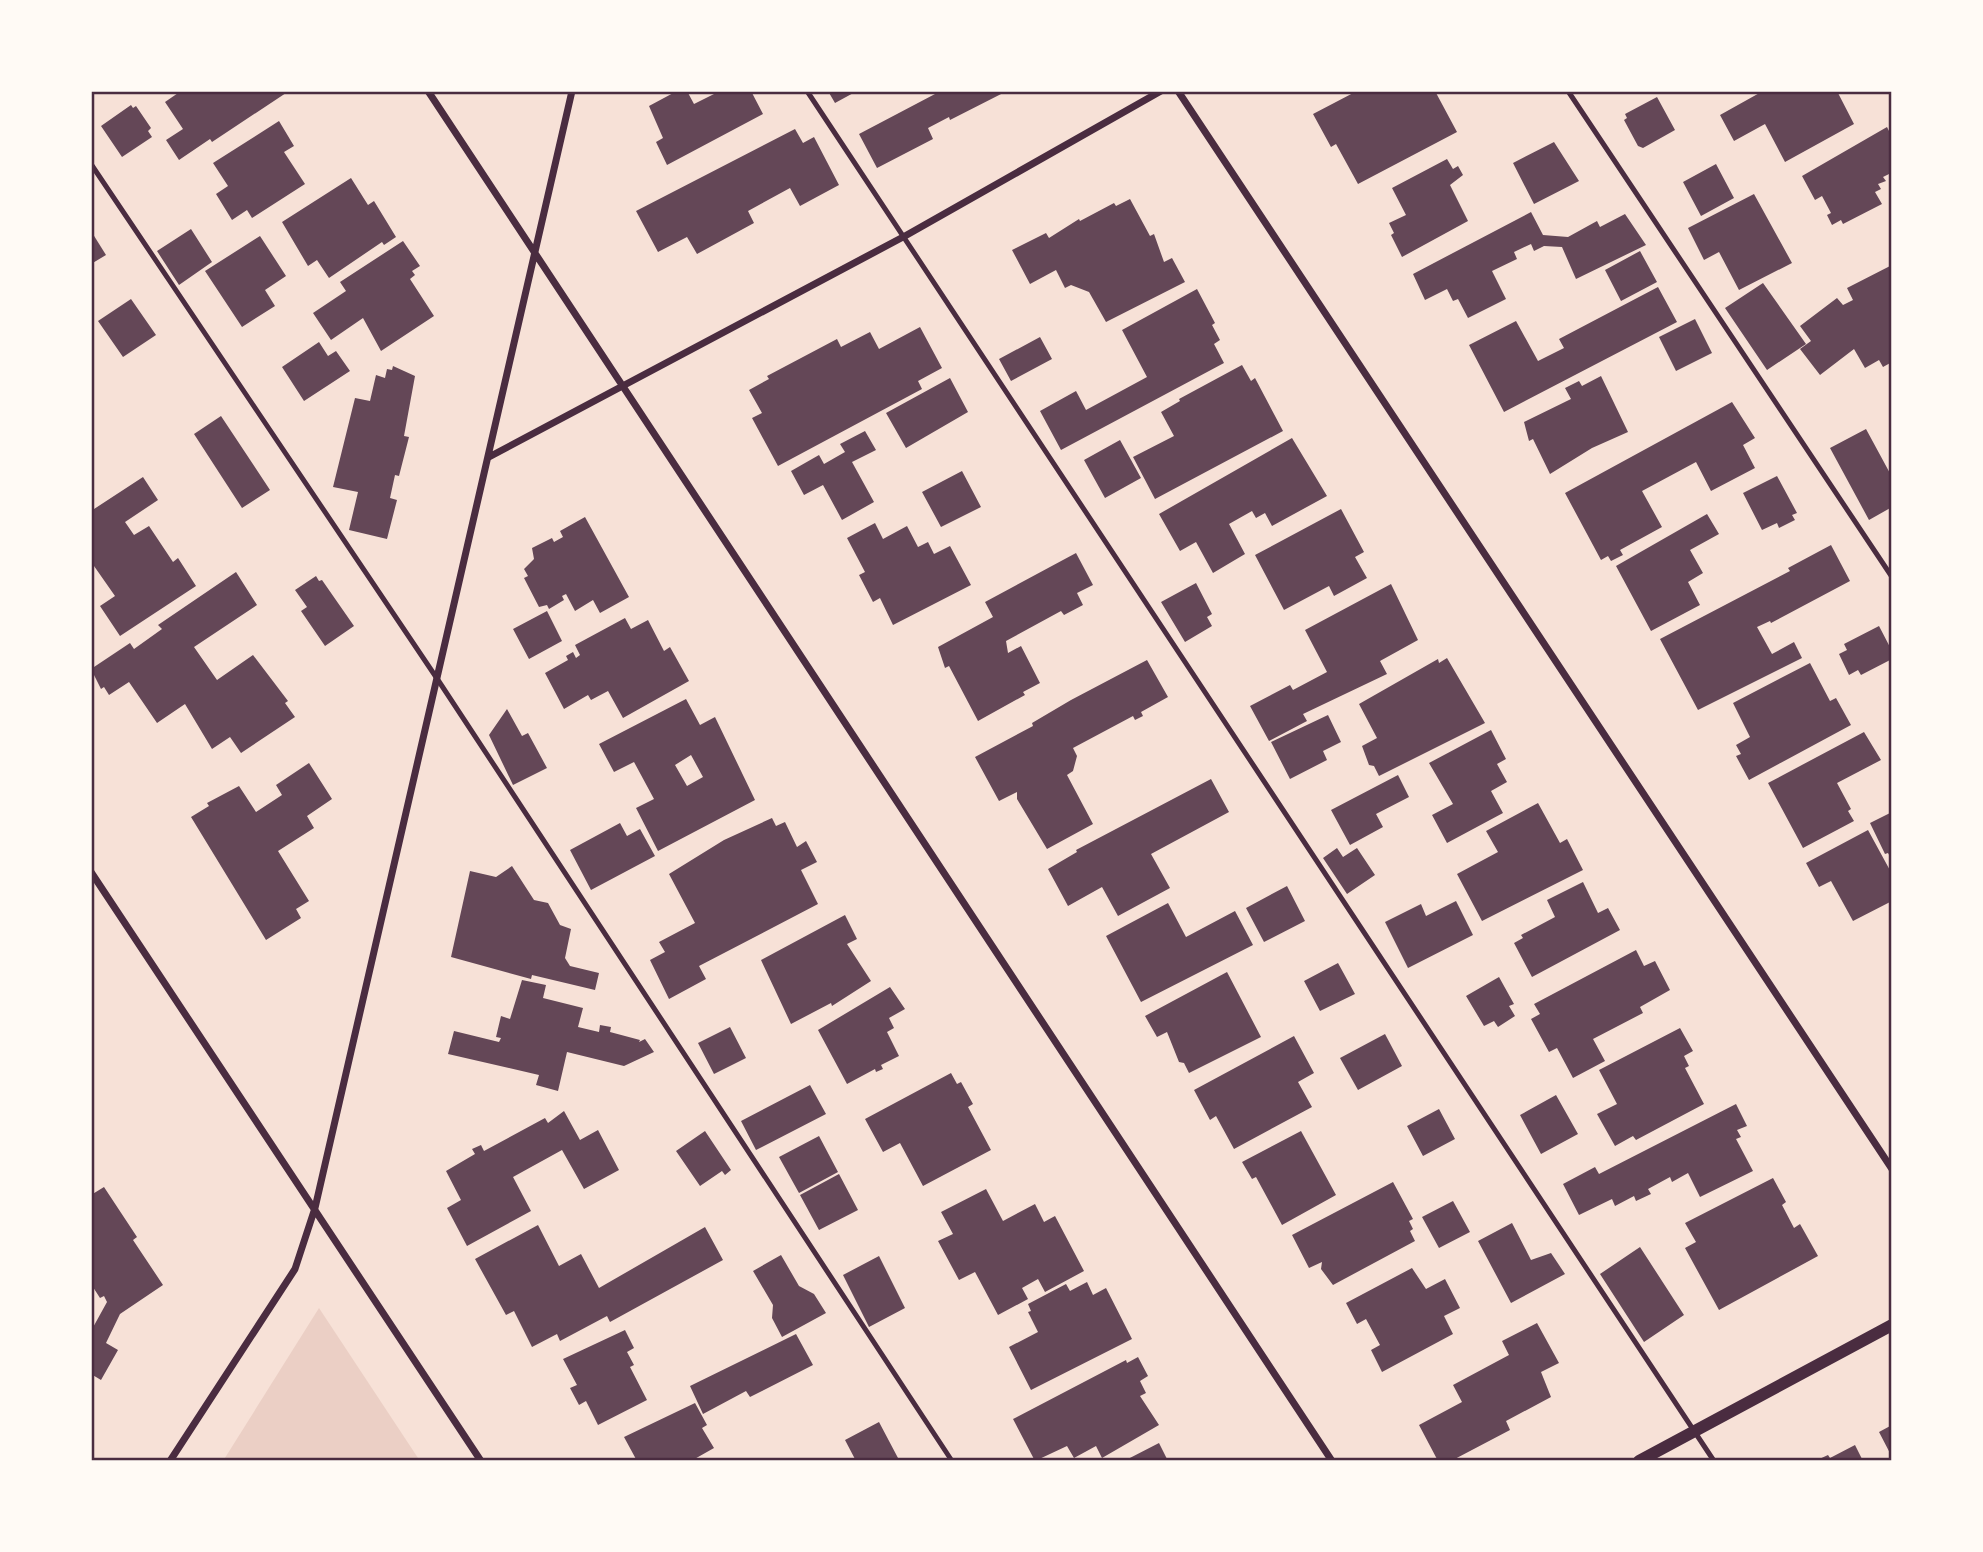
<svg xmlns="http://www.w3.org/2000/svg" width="1983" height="1552" font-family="'Asap Condensed',sans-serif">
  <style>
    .green { fill: #ebcfc5 }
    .building { fill: #644757; fill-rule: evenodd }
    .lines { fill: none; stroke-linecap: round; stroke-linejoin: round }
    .service { stroke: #4a2c40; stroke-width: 5 }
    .minor { stroke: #4a2c40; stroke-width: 7 }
    .tertiary { stroke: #4a2c40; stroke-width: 12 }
    .neatline { fill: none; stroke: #4a2c40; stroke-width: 2.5 }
  </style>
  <rect width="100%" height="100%" fill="#f7e1d7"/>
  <!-- green -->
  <path class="green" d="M319,1308L420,1461H223Z"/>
  <!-- building -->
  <path class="building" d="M181,91H289L212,142L210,139L179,160L166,140L183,129L165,102Z
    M677,91H687L694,104L720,91H751L763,114L667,165L656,142L663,138L649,106Z
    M828,91H857L835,103Z
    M933,91H1007L950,120L949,117L928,128L933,139L877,168L859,134L935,94Z
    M1357,91H1435L1457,132L1358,184L1336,144L1331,147L1313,114Z
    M1763,91H1842L1838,93L1854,124L1785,162L1765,124L1734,141L1720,115Z
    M1657,97L1675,130L1643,148L1638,146L1624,120L1627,118L1625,114Z
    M131,105L133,108L136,106L151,128L148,131L152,137L122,157L101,126Z
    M279,121L294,146L284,152L305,184L252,218L247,210L232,220L216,194L228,186L213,163Z
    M1887,127L1892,137V180L1889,174L1883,177L1886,181L1878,184L1881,189L1875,192L1882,204L1843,224L1841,220L1832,225L1827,215L1831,213L1822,196L1815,200L1802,176Z
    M795,129L803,143L814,137L839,185L800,206L790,188L748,211L754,223L697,254L687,237L658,252L636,211Z
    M1554,142L1579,181L1534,204L1513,163Z
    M1447,159L1453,169L1458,166L1463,175L1450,185L1468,221L1402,257L1391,235L1394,233L1389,223L1406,215L1392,188Z
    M1716,164L1734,198L1701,216L1683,182Z
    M351,178L368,205L374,201L396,237L384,245L382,242L329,278L317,260L308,266L282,222Z
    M1754,194L1792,263L1739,290L1719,252L1704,260L1688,228Z
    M1130,199L1150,236L1154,234L1164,262L1172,258L1185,282L1106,322L1089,292L1071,285L1065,288L1056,270L1030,284L1012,250L1046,233L1049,238L1079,219L1080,221L1114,203L1116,206Z
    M1531,212L1543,235L1568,237L1597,221L1600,227L1625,214L1646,245L1576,279L1562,247L1544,246L1534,251L1531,244L1514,252L1517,259L1492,271L1506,299L1468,318L1458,299L1453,301L1447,289L1425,300L1413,274Z
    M191,229L212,262L179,285L157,251Z
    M91,231L106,255L91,264Z
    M260,236L286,276L265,290L275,306L242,327L205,271Z
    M403,241L420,266L412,271L415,275L410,279L434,316L381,351L363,318L331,340L313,313L346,291L340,282Z
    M1640,251L1657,282L1621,301L1605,270Z
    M1892,265V362L1883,367L1879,360L1865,368L1854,349L1820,375L1800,349L1811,341L1800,326L1837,298L1843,305L1853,300L1847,288Z
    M1763,283L1806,344L1767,370L1725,308Z
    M1658,287L1677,322L1504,412L1469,345L1516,321L1538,361L1564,348L1559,339Z
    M1197,289L1215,323L1212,325L1220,340L1214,344L1224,363L1061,450L1040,411L1076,391L1086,410L1147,377L1122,330Z
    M131,299L156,335L123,357L98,321Z
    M1695,319L1712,353L1676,371L1659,337Z
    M920,327L942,368L918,381L922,389L778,466L752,418L762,413L749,390L769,379L767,376L837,339L841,347L870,332L879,349Z
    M1040,337L1052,359L1011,381L999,359Z
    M319,342L328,356L336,351L350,371L304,401L282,367Z
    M1242,365L1251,381L1255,378L1283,431L1155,499L1133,457L1174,436L1161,412L1180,401L1179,399Z
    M393,366L415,376L404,436L409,437L399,476L395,475L390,498L397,500L387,539L349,530L358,492L333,487L355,398L370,401L376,375L385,378L387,369L392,370Z
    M1601,376L1628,432L1592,448L1550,474L1533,439L1529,441L1524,422L1571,399L1565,388L1579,381L1582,386Z
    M950,378L968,412L906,448L886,413Z
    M1732,402L1755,438L1743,445L1755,468L1711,491L1696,462L1642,491L1662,527L1620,550L1623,555L1611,561L1608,556L1601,560L1565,493Z
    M221,416L270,490L242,508L194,434Z
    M1866,429L1892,477V507L1869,520L1830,448Z
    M865,431L876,450L852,462L874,502L842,520L823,485L804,495L791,471L819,455L824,464L845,452L840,444Z
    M1292,438L1327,496L1272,526L1265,513L1256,518L1252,511L1229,524L1245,554L1213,573L1196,542L1180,551L1159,514Z
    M1120,440L1141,478L1105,498L1084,460Z
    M962,471L981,507L941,527L922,492Z
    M1777,476L1797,513L1792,515L1795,520L1779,528L1777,523L1762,530L1743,493Z
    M143,477L158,500L125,522L134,535L149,526L173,562L178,558L196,586L120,636L100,606L115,596L94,566L91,568V511Z
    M1341,509L1364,552L1355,557L1367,578L1334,596L1329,586L1284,610L1255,555Z
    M1707,514L1719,534L1690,550L1703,573L1688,582L1700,605L1651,631L1616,566Z
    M585,517L629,597L600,613L593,600L575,611L566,594L562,596L564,600L549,609L547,605L539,607L524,578L528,576L524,569L534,559L532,548L552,538L554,542L563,537L560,531Z
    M875,523L883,539L907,526L918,547L928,542L934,554L950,546L971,585L893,625L880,598L873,602L859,575L865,572L847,538Z
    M1831,545L1850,581L1771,623L1770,621L1757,627L1772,654L1794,642L1802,658L1698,710L1660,639L1790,571L1788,568Z
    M1076,553L1093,585L1077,593L1083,605L1064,615L1061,611L1006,641L1008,653L1021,646L1040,683L1023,692L1025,695L978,721L949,666L945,668L938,647L993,617L985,602Z
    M236,572L257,605L194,647L217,680L253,655L288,701L285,703L295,717L241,753L230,737L212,749L185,704L157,723L129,682L109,695L104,687L101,689L91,669L130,643L134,649L162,629L158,625Z
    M316,576L319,581L322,580L354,626L325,646L301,611L307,607L295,590Z
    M1196,583L1212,614L1207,617L1212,626L1185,642L1161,602Z
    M1391,584L1418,640L1380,661L1387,674L1303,714L1307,721L1269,741L1250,706L1290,685L1293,690L1327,672L1305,630Z
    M547,611L562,641L529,659L513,629Z
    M625,618L631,629L648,620L664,651L670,647L689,681L623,718L608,691L591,700L588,695L564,709L545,673L568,660L566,656L573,652L576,658L580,655L575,645Z
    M1879,626L1892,651V659L1861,675L1858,670L1849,675L1839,654L1847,650L1844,644Z
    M1447,658L1485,723L1379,776L1374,766L1369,765L1362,746L1377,738L1359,704L1438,659L1439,663Z
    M1147,660L1168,697L1141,712L1143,716L1135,720L1133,716L1073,748L1077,756L1073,771L1067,775L1093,824L1047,849L1017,799V792L999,801L975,757L1033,726L1032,723L1071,700Z
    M1810,663L1830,701L1836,698L1851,725L1749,780L1736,756L1741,754L1736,745L1750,737L1733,703Z
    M686,699L700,725L715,717L755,800L658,851L636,808L654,799L634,762L614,772L599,744ZM691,755L703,777L687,786L675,765Z
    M507,709L522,736L528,733L547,768L513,785L489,735Z
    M1328,715L1341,742L1323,751L1327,760L1290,779L1271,742Z
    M1491,730L1506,759L1497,764L1507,782L1491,791L1503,813L1447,843L1432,815L1453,804L1429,763Z
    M1864,732L1881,760L1837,783L1851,809L1848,811L1854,821L1803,848L1768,783Z
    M309,763L332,799L307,816L314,828L278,851L309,901L296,909L301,918L266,940L191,817L209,806L207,803L239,786L256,812L282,795L276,785Z
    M1398,775L1409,797L1376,814L1383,827L1350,845L1331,810Z
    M1211,779L1229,812L1151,854L1170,888L1118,916L1102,887L1068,906L1048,869L1077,852L1076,850Z
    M1538,803L1560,843L1567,839L1583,870L1482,921L1457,874L1498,852L1486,831Z
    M1892,812V860L1888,853L1885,854L1870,823Z
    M772,818L776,826L785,822L797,847L806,841L817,862L801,870L818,904L699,966L706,979L669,999L650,960L665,952L659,942L695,923L669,874L724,840Z
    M620,823L627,836L640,829L655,856L591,890L570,850Z
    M1868,830L1892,874V901L1853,921L1831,881L1819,887L1806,863Z
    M1337,848L1343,857L1357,848L1375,875L1347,894L1323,858Z
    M512,866L534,900L548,903L560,925L571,929L565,958L570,966L599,973L595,990L532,975L531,979L451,957L470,871L496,877Z
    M1583,882L1598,913L1608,908L1620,930L1532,977L1514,943L1523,938L1521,935L1555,917L1547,900Z
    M1287,886L1305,921L1264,942L1246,908Z
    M1456,901L1473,935L1408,968L1385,922L1421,904L1426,916Z
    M1168,903L1186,937L1235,911L1253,945L1141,1002L1106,936Z
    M845,915L857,939L847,944L871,981L832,1006L831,1003L791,1024L761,960Z
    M1636,950L1644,966L1655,961L1670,990L1640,1007L1643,1013L1593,1039L1605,1061L1573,1078L1557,1048L1549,1052L1531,1019L1540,1014L1534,1004Z
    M1338,963L1355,994L1320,1011L1304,981Z
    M1227,972L1261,1037L1189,1073L1184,1063L1179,1062L1167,1032L1157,1037L1145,1016Z
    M1499,977L1514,1004L1509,1006L1515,1016L1498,1027L1494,1021L1484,1026L1466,996Z
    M522,980L546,985L543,998L583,1008L578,1027L599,1032L600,1025L611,1027L610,1032L640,1040L639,1042L645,1039L654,1052L624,1066L567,1052L558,1091L536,1085L539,1075L448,1054L454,1031L499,1042L501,1038L496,1037L501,1016L510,1019Z
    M890,987L905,1009L889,1018L894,1028L887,1032L899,1056L881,1065L883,1069L876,1072L875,1069L847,1084L818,1030Z
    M730,1027L746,1058L714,1074L698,1043Z
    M1680,1028L1693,1051L1684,1056L1689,1066L1685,1068L1704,1104L1636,1140L1633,1136L1615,1146L1597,1114L1617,1104L1599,1070Z
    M1385,1034L1402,1066L1358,1090L1340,1058Z
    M1294,1036L1314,1073L1298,1082L1312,1107L1234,1149L1216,1116L1210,1120L1194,1090Z
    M951,1073L957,1084L961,1082L973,1104L968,1107L991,1150L923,1186L900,1143L883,1152L865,1119Z
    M810,1085L826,1114L756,1150L741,1121Z
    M1556,1095L1578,1134L1541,1154L1520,1115Z
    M1736,1104L1747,1126L1737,1130L1741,1137L1736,1139L1753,1171L1700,1197L1688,1173L1672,1182L1670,1177L1648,1189L1651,1194L1636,1201L1634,1196L1615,1206L1612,1199L1579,1215L1563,1184L1595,1167L1599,1174Z
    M1439,1109L1455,1139L1423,1156L1407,1126Z
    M564,1111L580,1140L598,1130L619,1170L584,1189L562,1150L513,1177L531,1211L467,1246L447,1208L461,1200L446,1171L475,1154L472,1149L481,1145L484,1151L545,1118L548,1123Z
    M705,1131L731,1170L725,1175L722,1171L700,1186L676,1151Z
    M1301,1131L1336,1195L1282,1225L1256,1177L1252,1179L1242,1162Z
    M819,1136L838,1172L799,1193L779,1157Z
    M839,1174L858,1210L819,1230L800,1195Z
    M1773,1178L1786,1202L1782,1205L1794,1228L1800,1224L1818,1256L1719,1310L1685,1248L1696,1242L1685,1223Z
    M1393,1182L1413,1219L1409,1221L1413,1229L1410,1231L1415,1241L1333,1285L1321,1269L1322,1262L1309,1268L1292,1235Z
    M104,1187L137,1237L133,1240L163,1285L120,1314L106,1343L118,1350L101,1380L91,1374V1331L107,1302L104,1296L100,1298L91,1284V1195Z
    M986,1189L1003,1221L1035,1204L1044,1222L1055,1216L1084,1271L1045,1292L1038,1279L1022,1288L1028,1299L998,1315L975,1272L959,1280L938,1241L953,1234L941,1212Z
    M1453,1201L1470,1232L1439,1248L1422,1217Z
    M1512,1223L1531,1260L1551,1253L1565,1274L1511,1303L1478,1241Z
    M538,1225L559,1266L581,1254L599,1288L705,1227L723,1260L610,1322L607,1316L560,1341L557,1334L532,1347L514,1311L506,1315L475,1259Z
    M1640,1247L1684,1315L1644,1342L1600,1274Z
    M781,1255L799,1286L814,1294L826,1313L782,1337L772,1318L773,1305L753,1271Z
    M879,1256L905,1308L869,1327L843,1275Z
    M1412,1268L1426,1289L1445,1279L1460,1308L1444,1316L1453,1334L1382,1372L1371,1350L1380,1345L1366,1319L1357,1324L1346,1303Z
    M1087,1282L1093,1295L1106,1288L1132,1339L1031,1390L1009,1347L1038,1332L1028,1312L1031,1311L1028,1304L1066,1284L1070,1291Z
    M1537,1323L1559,1363L1541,1372L1551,1397L1506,1421L1510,1430L1451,1461H1438L1419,1425L1462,1402L1453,1385L1509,1355L1502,1341Z
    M625,1330L634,1348L627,1352L634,1365L630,1367L647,1400L598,1425L586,1401L579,1405L570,1388L577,1385L563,1359Z
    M796,1334L813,1365L750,1397L746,1391L703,1414L690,1386Z
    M1138,1357L1148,1376L1140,1381L1146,1393L1140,1396L1159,1425L1102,1458L1096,1446L1074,1458L1067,1446L1035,1461L1013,1419L1126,1360L1127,1363Z
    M695,1403L707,1425L702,1428L714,1448L691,1461H637L624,1437Z
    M879,1422L898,1458L893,1461H856L845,1440Z
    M1892,1425V1457L1879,1432Z
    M1159,1443L1168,1461H1124Z
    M1855,1445L1863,1461H1815L1828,1455L1830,1458Z"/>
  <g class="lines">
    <!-- service -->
    <path class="service" d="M807,91L1714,1461
      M1568,91L1892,577
      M91,164L438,680L952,1461"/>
    <!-- minor -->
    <path class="minor" d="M428,91L1332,1461
      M1178,91L1892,1169
      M489,457L905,236L1161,91
      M91,872L481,1461
      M170,1461L295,1269L315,1208L572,91"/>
    <!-- tertiary -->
    <path class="tertiary" d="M1639,1461L1892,1325"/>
  </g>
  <!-- border -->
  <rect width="1983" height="1552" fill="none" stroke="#fffaf5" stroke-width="186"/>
  <rect x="93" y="93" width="1797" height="1366" class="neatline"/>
</svg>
